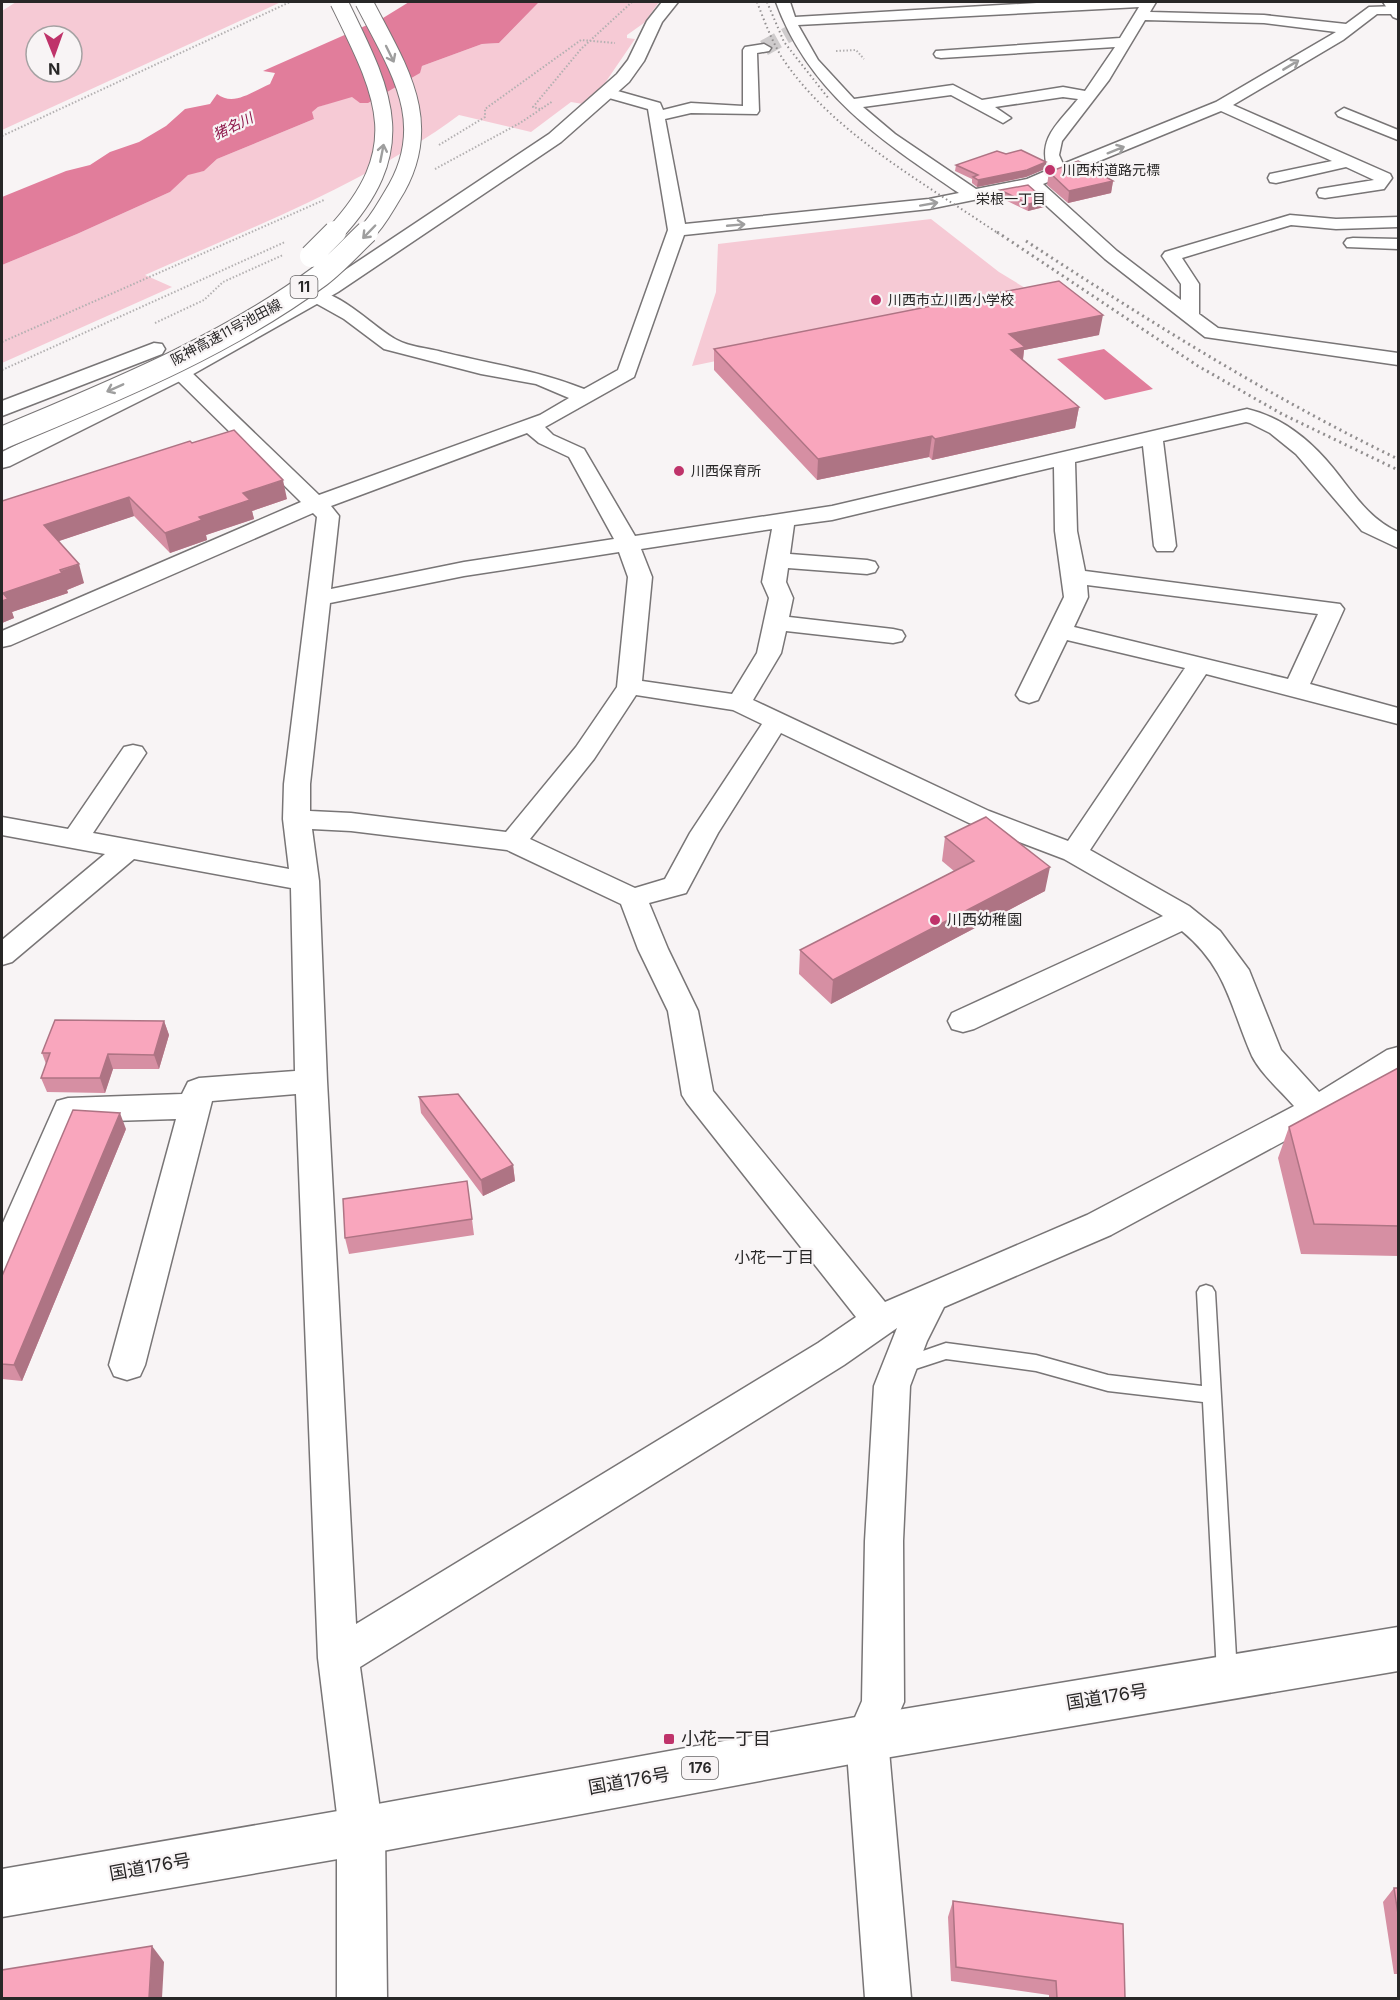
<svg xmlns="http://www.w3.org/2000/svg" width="1400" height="2000" font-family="Inter,'Noto Sans JP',sans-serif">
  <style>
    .green { fill: #f6cad5; fill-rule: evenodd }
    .water { fill: #e17d9b }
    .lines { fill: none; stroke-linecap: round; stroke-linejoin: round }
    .street-tunnel { stroke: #cecbcc; stroke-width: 16; stroke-dasharray: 16 8; stroke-linecap: butt }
    .lane-casing { stroke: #787576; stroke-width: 3 }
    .street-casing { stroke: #787576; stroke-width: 3 }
    .secondary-casing { stroke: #787576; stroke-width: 3 }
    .primary-casing { stroke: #787576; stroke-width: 3 }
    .highway-casing { stroke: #787576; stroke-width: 3 }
    .path { stroke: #b3b0b1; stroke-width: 2; stroke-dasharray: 1.5 2; stroke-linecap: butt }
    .lane { fill: #fff; fill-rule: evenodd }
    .street { fill: #fff; fill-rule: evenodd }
    .secondary { fill: #fff; fill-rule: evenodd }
    .primary { fill: #fff; fill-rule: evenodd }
    .highway { fill: #fff; fill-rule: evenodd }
    .rail-far1 { stroke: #918e8f; stroke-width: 2; stroke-dasharray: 1.5 3; stroke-linecap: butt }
    .rail { stroke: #918e8f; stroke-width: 3; stroke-dasharray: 2 4; stroke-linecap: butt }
    .highway-bridge-far1-casing { stroke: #787576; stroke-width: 19; stroke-linecap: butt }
    .highway-bridge-casing { stroke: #787576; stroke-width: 24; stroke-linecap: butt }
    .highway-bridge-far1 { stroke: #fff; stroke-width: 17 }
    .highway-bridge { stroke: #fff; stroke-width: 22 }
    .wall { fill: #d68fa3 }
    .shaded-wall { fill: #ae7484 }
    .building { fill: #f9a6bd; stroke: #ae7484; stroke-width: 1.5 }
    .oneway { stroke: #9e9e9e }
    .poi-dot { fill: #bf336a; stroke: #f8f4f5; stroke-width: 2 }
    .labels { text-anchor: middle; stroke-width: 4.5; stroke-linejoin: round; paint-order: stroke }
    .far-water-label { font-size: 14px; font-style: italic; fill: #8d1549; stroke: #f8f4f5 }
    .far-poi-label { font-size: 14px; fill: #282727; stroke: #f8f4f5; text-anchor: start }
    .far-neighbourhood-label { font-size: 14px; fill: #282727; stroke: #f8f4f5 }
    .shield { fill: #f8f4f5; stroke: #666465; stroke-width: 1.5 }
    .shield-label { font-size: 14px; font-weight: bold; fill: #282727 }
    .far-street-label { font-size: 14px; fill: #282727; stroke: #f8f4f5 }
    .poi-label { font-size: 15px; fill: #282727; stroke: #f8f4f5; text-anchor: start }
    .neighbourhood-label { font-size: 16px; fill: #282727; stroke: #f8f4f5 }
    .near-street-label { font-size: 18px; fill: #282727; stroke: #f8f4f5 }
    .near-poi-label { font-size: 18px; fill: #282727; stroke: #f8f4f5; text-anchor: start }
  </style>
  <rect width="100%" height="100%" fill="#f8f4f5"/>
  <!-- green -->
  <path class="green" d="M16,2H281L2,130V11ZM36,36H72V72H36Z
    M539,2H659L644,23L627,35V38L635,39L605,83L583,104L571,102L531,132L459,115C366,184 250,228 145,275L172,287L2,363V265L77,234L170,192L188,174L204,171L217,159L314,119L311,112L318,107L419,73L422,66L482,44L499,43Z
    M931,219L999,272L1035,294L692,366L716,292L718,244Z"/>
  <!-- water -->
  <path class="water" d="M409,2H539L499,43L482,44L422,66L420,73L368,103H360L352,97L318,107L312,112L314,119L217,159L204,171L188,175L170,192L77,234L2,265V197L66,171L90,165L110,152L139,142L166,126L185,109L210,104L217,94C234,107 253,91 270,84L275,73L263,71L383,18Z
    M1104,349L1153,389L1105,400L1057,359Z"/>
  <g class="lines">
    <!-- street-tunnel -->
    <path class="street-tunnel" d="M764,48L789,34"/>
    <defs>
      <path id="lane" d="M1206,1285L1212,1287L1215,1292L1237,1674L1234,1681L1227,1684L1220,1681L1217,1674L1203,1402L1108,1391L1036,1371L946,1359L900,1374L894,1371L891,1366L894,1361L946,1343L1036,1355L1108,1375L1202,1386L1197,1292L1200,1287Z"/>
      <path id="street" d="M776,2H790L795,17L1053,2H1156L1150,12L1264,15L1346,24L1369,7L1398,6V14H1377L1343,40L1233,105L1390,174L1392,178L1384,189L1325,198L1319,197L1317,193L1319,189L1374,180L1346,167L1276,183L1270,182L1268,178L1270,174L1332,161L1221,111L1043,184L1117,251L1181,300V284L1162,256L1165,252L1290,215L1336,219L1398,217V227L1336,229L1291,225L1182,258L1199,284V314L1218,328L1398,353V365L1205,337L1105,259L1028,189L929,209L684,235L634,377L545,427L553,435L584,449L635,536L832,506L1247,409C1282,417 1311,441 1333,468C1354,494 1368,518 1398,532V548L1362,531L1296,454L1270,433L1250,423L1246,422L1163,441L1176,546L1173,551H1157L1154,546L1143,446L1075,462L1077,531L1085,571L1340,604L1344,609L1310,684L1398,708V724L1206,674L1090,850L1189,906L1220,931L1249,970L1281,1050L1319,1092L1387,1050L1398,1047V1073L1327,1118L1111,1235L944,1307L927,1341L910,1386L903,1541L904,1702L888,1739L911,1998H865L846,1738L862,1701L865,1541L874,1386L897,1328L844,1365L360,1667L383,1831L376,1846L361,1853L346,1846L339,1831L318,1658L296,1094L212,1101L145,1365L140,1376L127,1380L114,1376L109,1365L176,1119L79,1122L19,1263L14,1273L2,1277V1225L57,1101L68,1098L182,1094L188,1082L199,1078L295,1071L291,888L134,859L12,962L2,965V940L105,854L2,835V817L68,829L124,747L133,745L142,747L146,753L93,833L289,869L283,819L284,784L317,517L313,513L11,645L2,647V631L301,502L173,376L170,372L173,368H187L319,495L540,415L569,398L536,384L481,374L384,349L344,319L310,300L308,296L310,292C336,286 375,329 397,340C409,347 428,348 442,352C490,364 537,370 584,389L618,370L668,230L648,109L602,96L599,93L602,90L607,88L660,103L663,110L691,103L743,106V50L745,47L764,44L771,48L769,51L757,53L759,111L757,114L691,113L665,119L685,224L929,199L959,193C882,141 809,93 776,2ZM1139,7L1120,38L936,51L934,54L936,57L941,58L1115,47L1085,91L1063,87L982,100L953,85L854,99L818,60L798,25ZM1145,20L1264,23L1336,32L1216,102L1063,164L1059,155L1062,141L1109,80ZM951,95L1003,123L1011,118L995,107L1063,97L1078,99C1059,123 1037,138 1048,170L1027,179L976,189L895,134L863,107ZM527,433L539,443L569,457L614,539L464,562L331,589L339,516L331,506ZM1054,467L1055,531L1064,597L1016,695L1020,700L1029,703L1038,700L1067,640L1185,668L1068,841L989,811L753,700L781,653L786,631L893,643L902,641L905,636L902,631L893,629L789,617L793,598L786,582L788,568L867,574L875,572L878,567L875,562L867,560L790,554L794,525L832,520ZM772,529L762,582L769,598L757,653L732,694L642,681L652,577L641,549ZM619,552L628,577L617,687L576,747L506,832L351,813L310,811V784L330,603L464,576ZM1087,585L1318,614L1288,679L1074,627L1088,597ZM636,695L733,710L762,724L690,833L665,879L635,888L530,839L594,759ZM781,733L969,823L1064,859L1163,916L952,1013L948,1021L952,1029L963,1032L974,1029L1182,931C1227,968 1230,1006 1252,1056C1261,1074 1281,1091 1294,1106L1087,1215L885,1302L713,1091L698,1011L668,949L649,903L686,893L718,833ZM312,829L351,831L507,850L621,904L638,949L668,1011L682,1095L687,1103L856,1317L818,1343L356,1624L327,1081L319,881Z
        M1344,108L1398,130V140L1338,116L1336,113Z
        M1353,238L1398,239V249L1347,247L1344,243L1347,239Z"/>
      <path id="secondary" d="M662,2H678L662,22L644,61L629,82L561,142L338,292L188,377L10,466L2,468V452L172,367L324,284L549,134L617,74L628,60L647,21Z
        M361,1807L378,1814L385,1831L387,1998H337V1831L344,1814Z"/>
      <path id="primary" d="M1383,2H1398V19L1393,17Z"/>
      <path id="highway" d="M154,343L162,344L165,349L162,354L2,416V401Z
        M1398,1627V1671L867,1761L361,1855L2,1917V1869L361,1807L867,1715Z"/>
    </defs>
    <!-- lane casing -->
    <use href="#lane" class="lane-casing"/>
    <!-- street casing -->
    <use href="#street" class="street-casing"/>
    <!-- secondary casing -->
    <use href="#secondary" class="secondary-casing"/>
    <!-- primary casing -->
    <use href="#primary" class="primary-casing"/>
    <!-- highway casing -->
    <use href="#highway" class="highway-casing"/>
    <!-- path -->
    <path class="path" d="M836,51L856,50L864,59
      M540,109L533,107L581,49L632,2
      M2,136L290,2
      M439,145L485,117V109L581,40L615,43
      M435,169L520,123L553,101
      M155,323L204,300L223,282L283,255
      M2,342L324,200
      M2,370L285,242"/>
    <!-- lane -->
    <use href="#lane" class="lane"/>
    <!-- street -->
    <use href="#street" class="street"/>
    <!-- secondary -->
    <use href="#secondary" class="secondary"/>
    <!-- primary -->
    <use href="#primary" class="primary"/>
    <!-- highway -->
    <use href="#highway" class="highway"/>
    <!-- rail-far1 -->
    <path class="rail-far1" d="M757,2C764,20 771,39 781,56C830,132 926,184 999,234
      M767,2L784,42L829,99"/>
    <!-- rail -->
    <path class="rail" d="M997,232L1198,366L1282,414L1398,470
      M1026,241C1147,320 1268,396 1398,459"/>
    <defs>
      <path id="highway-bridge-far1" d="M364,2C398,68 438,124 392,196C384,209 377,223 365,234
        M334,234C414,148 384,94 339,2"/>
      <path id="highway-bridge" d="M311,256L335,232
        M2,438C111,392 224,347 320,276C337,263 352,246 367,232"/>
    </defs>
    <!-- highway-bridge-far1 casing -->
    <use href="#highway-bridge-far1" class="highway-bridge-far1-casing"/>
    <!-- highway-bridge casing -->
    <use href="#highway-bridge" class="highway-bridge-casing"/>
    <!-- highway-bridge-far1 -->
    <use href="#highway-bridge-far1" class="highway-bridge-far1"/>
    <!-- highway-bridge -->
    <use href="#highway-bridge" class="highway-bridge"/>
  </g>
  <!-- wall -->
  <path class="wall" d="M956,165L1045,169L1026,177L977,187L972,183V179L955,171Z
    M1049,172L1113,181L1111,193L1068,203L1047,185Z
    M1000,190L1044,207L1028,211L999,197Z
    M1099,335L1024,350L1023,360L1079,407L1075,428L932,460L929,457L817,480L714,370V349Z
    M192,443L287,499L252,511L254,519L206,535L207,540L170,553L134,516L59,541L84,583L67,590L68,593L12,612L14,618L2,623V501Z
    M945,837L1045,891L831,1004L799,974L800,950L954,871L942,861Z
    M164,1021L169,1035L159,1069H113L105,1093L47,1092L41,1078L46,1064L42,1053Z
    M1398,1068V1256L1301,1254L1278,1158L1289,1127Z
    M419,1097L513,1165L515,1181L483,1196L421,1113Z
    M126,1129L22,1381L2,1379V1276Z
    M467,1181L474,1235L349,1254L345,1238Z
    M1394,1888H1398V1974H1394L1383,1902Z
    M953,1901L1125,1998H1049V1995L951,1981L948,1917Z"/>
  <!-- shaded-wall -->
  <path class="shaded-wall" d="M1046,162L1045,169L1026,177L977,187L978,180Z
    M1113,181L1111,193L1068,203L1069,191Z
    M1045,200L1044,207L1028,211L1029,204Z
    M1103,315L1099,335L1024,350L1022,367L1009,370V334Z
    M1079,407L1075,428L932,460L935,439Z
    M932,436L929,457L817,480L818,459Z
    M283,480L287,499L252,511L254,519L206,535L207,540L170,553L165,533L199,517L243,493Z
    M129,497L134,516L50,544L44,525Z
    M79,564L84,583L67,590L68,593L12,612L14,618L2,623V601L3,593Z
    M1050,867L1045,891L831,1004L833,980Z
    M164,1021L169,1035L159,1069L154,1055Z
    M108,1054L113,1069L105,1093L100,1078Z
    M120,1113L126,1129L22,1381L14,1365Z
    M513,1165L515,1181L483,1196L481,1180Z
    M152,1946L164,1962L162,1998H149Z"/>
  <!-- building -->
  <path class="building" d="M1021,150L1046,162L1027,170L978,180L973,177L978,175L956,165L997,151L1006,154Z
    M1078,161L1113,181L1069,191L1049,172Z
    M1028,185L1045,200L1029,204L1000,190Z
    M1059,281L1103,315L1009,334L1025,347L1011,350L1079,407L935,439L932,436L818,459L714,349Z
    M234,430L283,480L243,493L250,500L199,517L202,520L165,533L129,497L44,525L79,564L60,570L62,573L3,593L8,599L2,601V501L190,441L192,443Z
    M986,817L1050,867L833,980L800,950L974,861L945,837Z
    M55,1020L164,1021L154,1055L108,1054L100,1078H41L50,1053H42Z
    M1398,1068V1226L1314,1224L1289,1127Z
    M458,1094L513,1165L481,1180L419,1097Z
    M73,1110L120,1113L14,1365L2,1364V1276Z
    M467,1181L472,1219L345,1238L343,1199Z
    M1394,1888H1398V1914Z
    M953,1901L1123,1924L1125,1998H1057L1056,1981L956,1967Z
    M152,1946L149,1998H2V1970Z"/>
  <!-- one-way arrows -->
  <defs><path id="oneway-shaft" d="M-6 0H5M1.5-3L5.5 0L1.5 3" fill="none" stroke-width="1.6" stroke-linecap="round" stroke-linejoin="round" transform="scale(1.5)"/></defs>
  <g class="oneway">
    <use href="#oneway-shaft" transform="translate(390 54) rotate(64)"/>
    <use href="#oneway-shaft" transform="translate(1291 65) rotate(-31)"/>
    <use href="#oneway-shaft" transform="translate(1116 150) rotate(-22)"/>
    <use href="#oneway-shaft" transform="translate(382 153) rotate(-79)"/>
    <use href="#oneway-shaft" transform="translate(929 204) rotate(-10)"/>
    <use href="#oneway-shaft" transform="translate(736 225) rotate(-5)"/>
    <use href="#oneway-shaft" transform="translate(369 232) rotate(134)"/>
    <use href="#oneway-shaft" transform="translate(115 388) rotate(156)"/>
  </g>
  <!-- markers -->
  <g class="poi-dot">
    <circle cx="1050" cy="170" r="6"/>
    <circle cx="876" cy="300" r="6"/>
    <circle cx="679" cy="471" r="6"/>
    <circle cx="935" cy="920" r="6"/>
    <rect x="663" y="1733" width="12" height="12" rx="3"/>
  </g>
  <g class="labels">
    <!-- far-water labels -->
    <g class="far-water-label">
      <text transform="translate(233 126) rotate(-26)" y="5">猪名川</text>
    </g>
    <!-- far-poi labels -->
    <g class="far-poi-label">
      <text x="1062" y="175">川西村道路元標</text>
      <text x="888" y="305">川西市立川西小学校</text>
      <text x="691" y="476">川西保育所</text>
    </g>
    <!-- far-neighbourhood labels -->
    <g class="far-neighbourhood-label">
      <text x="1011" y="204">栄根一丁目</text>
    </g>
    <!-- shield labels -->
    <g class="shield">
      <rect x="290.5" y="276" width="27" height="22" rx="4.5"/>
      <rect x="682" y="1757" width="36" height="22" rx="4.5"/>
    </g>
    <g class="shield-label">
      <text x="304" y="292">11</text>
      <text x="700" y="1773">176</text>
    </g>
    <!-- far-street labels -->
    <g class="far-street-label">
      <text transform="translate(226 332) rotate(-28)" y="5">阪神高速11号池田線</text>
    </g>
    <!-- poi labels -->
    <g class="poi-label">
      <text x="947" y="925">川西幼稚園</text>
    </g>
    <!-- neighbourhood labels -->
    <g class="neighbourhood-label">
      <text x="774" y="1263">小花一丁目</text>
    </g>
    <!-- near-street labels -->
    <g class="near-street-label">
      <text transform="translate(1107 1697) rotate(-9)" y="6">国道176号</text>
      <text transform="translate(629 1781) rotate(-10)" y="6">国道176号</text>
      <text transform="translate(150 1867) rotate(-10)" y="6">国道176号</text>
    </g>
    <!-- near-poi labels -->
    <g class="near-poi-label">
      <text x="681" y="1745">小花一丁目</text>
    </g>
  </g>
  <!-- border -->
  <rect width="1400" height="2000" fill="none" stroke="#282727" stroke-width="6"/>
  <!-- north arrow -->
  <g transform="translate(54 54) rotate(179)"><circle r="28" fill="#f8f4f5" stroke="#a5a2a3" stroke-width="1.5"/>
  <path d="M0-4.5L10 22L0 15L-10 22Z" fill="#bf336a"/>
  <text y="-9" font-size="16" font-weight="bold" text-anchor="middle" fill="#282727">N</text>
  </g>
</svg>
